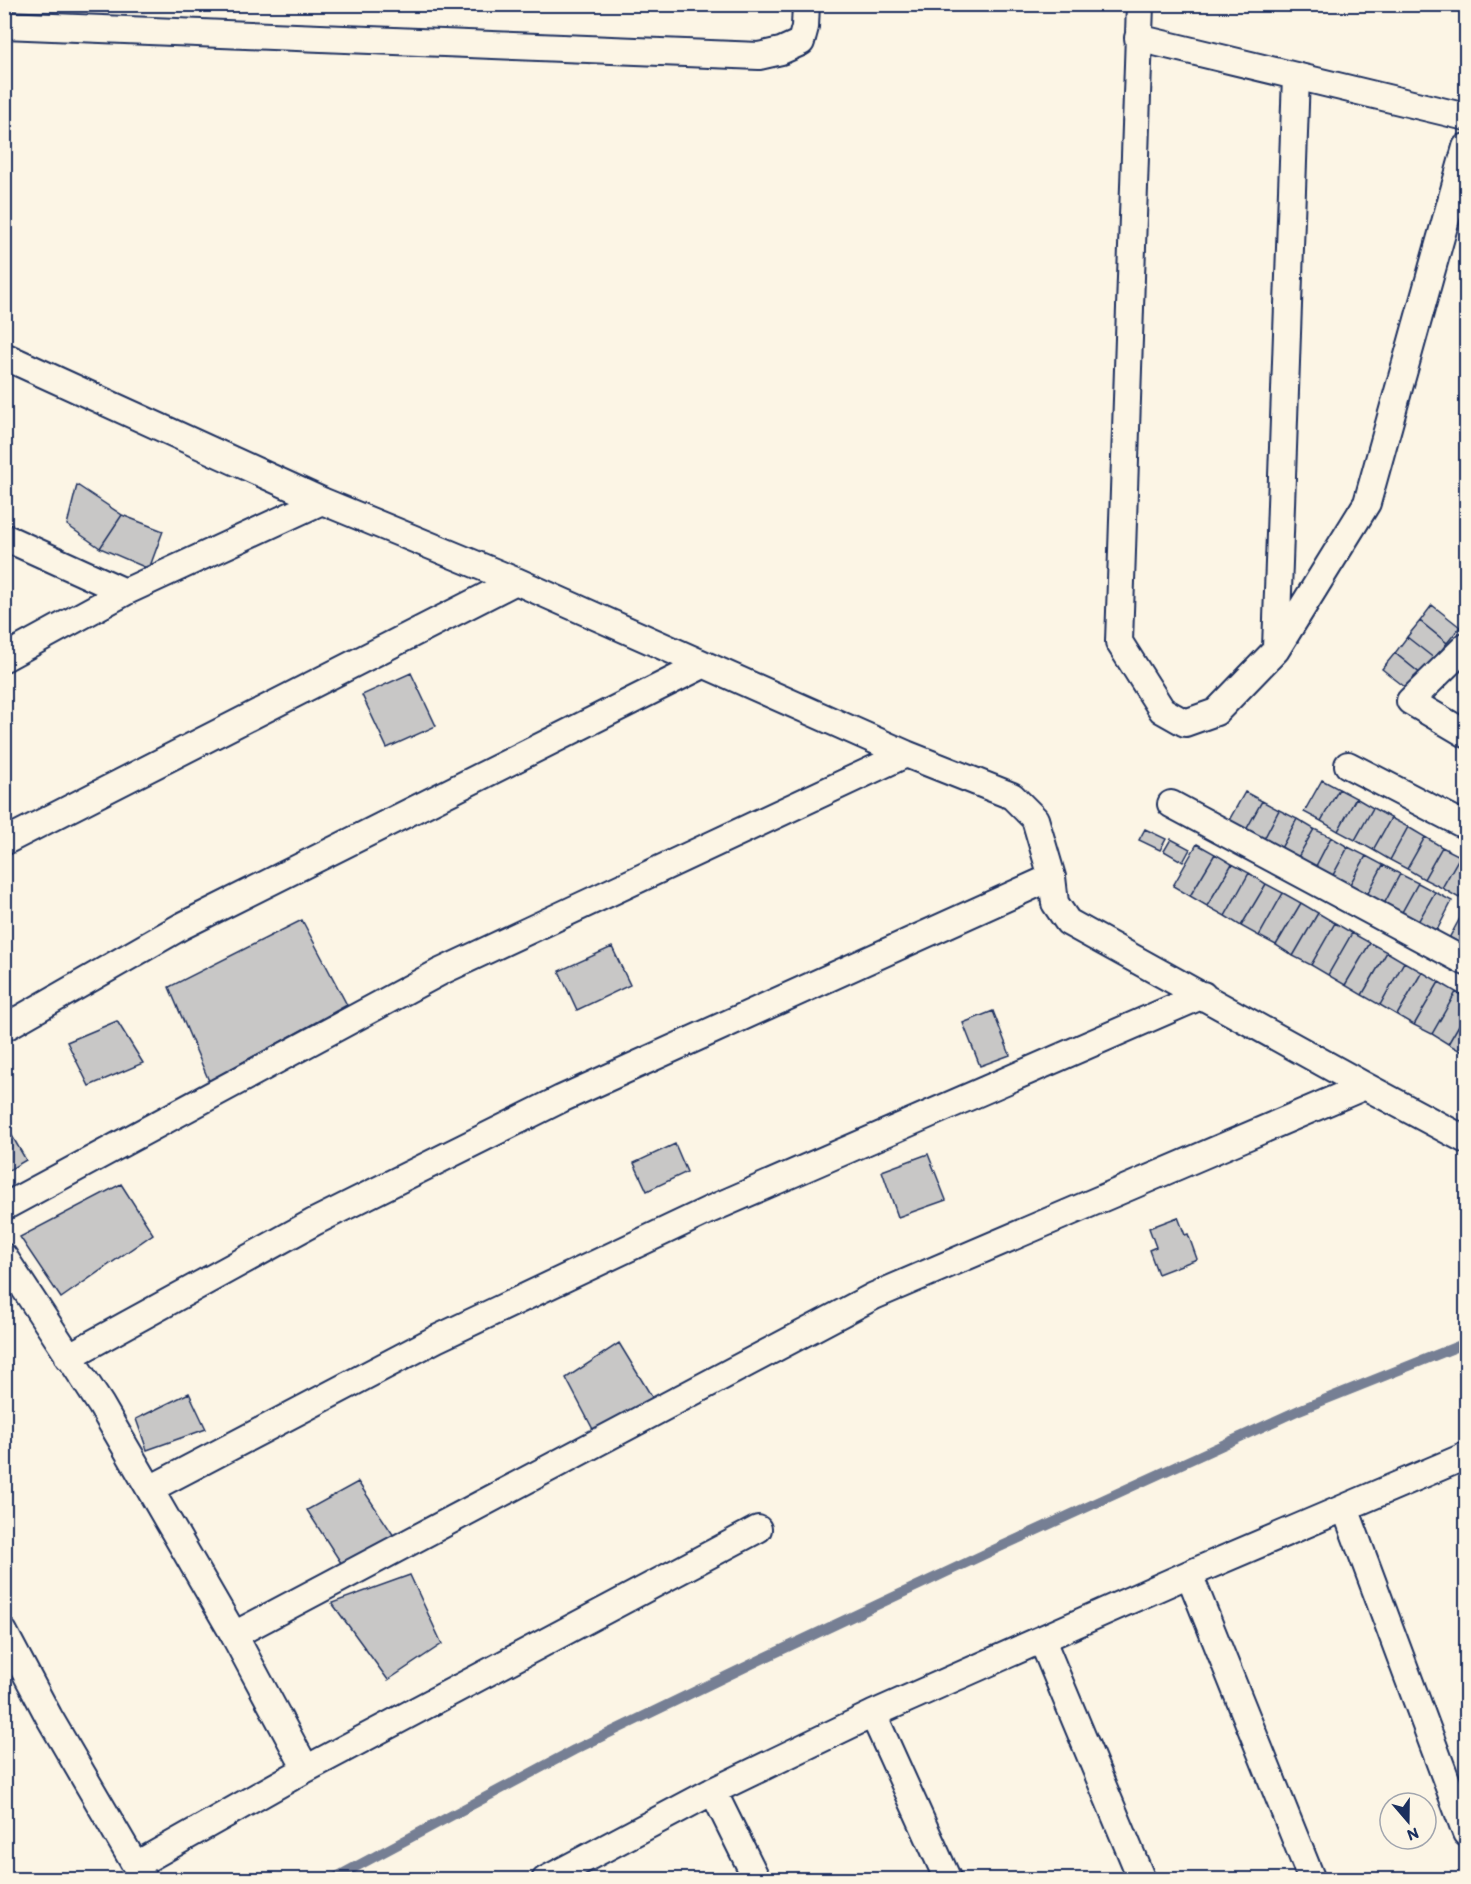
<svg xmlns="http://www.w3.org/2000/svg" width="1471" height="1884" font-family="Itim,sans-serif">
  <style>
    .lines { fill: none; stroke-linecap: round; stroke-linejoin: round }
    .stream { stroke: #767f94; stroke-width: 10 }
    .building { fill: #c8c7c6; stroke: #1b2f5e; stroke-width: 1.5 }
    .street-casing { stroke: #1b2f5e; stroke-width: 30 }
    .street { stroke: #fcf5e5; stroke-width: 26 }
  </style>
  <rect width="100%" height="100%" fill="#fcf5e5"/>
  <filter id="ink" filterUnits="userSpaceOnUse"><feTurbulence type="fractalNoise" baseFrequency=".0167" numOctaves="2"/><feDisplacementMap in="SourceGraphic" scale="12" xChannelSelector="R" yChannelSelector="G"/><feConvolveMatrix kernelMatrix="1 2 1 2 8 2 1 2 1" color-interpolation-filters="sRGB"/></filter>
  <g filter="url(#ink)">
    <g class="lines">
      <!-- stream -->
      <path class="stream" d="M331,1880L574,1750L762,1659L1002,1546L1299,1410L1466,1343"/>
    </g>
    <!-- building -->
    <path class="building" d="M77,485L122,515L100,548L67,525Z
      M122,515L163,531L149,569L100,548Z
      M1432,605L1460,627L1447,643L1420,621Z
      M1420,621L1447,643L1435,659L1407,637Z
      M1407,637L1435,659L1422,675L1395,653Z
      M1395,653L1422,675L1410,691L1382,669Z
      M411,673L436,726L387,748L362,695Z
      M1322,780L1339,789L1321,821L1304,812Z
      M1339,789L1356,798L1338,831L1321,821Z
      M1245,792L1262,801L1245,832L1228,822Z
      M1356,798L1373,808L1355,840L1338,831Z
      M1262,801L1279,810L1263,841L1245,832Z
      M1373,808L1391,818L1373,850L1355,840Z
      M1279,810L1297,819L1280,850L1263,841Z
      M1391,818L1408,827L1390,860L1373,850Z
      M1297,819L1314,829L1297,859L1280,850Z
      M1408,827L1425,837L1407,869L1390,860Z
      M1145,829L1166,839L1160,850L1139,840Z
      M1314,829L1331,837L1315,868L1297,859Z
      M1331,837L1348,847L1332,877L1315,868Z
      M1425,837L1442,847L1424,879L1407,869Z
      M1171,839L1190,849L1183,862L1164,851Z
      M1197,844L1215,854L1190,896L1173,886Z
      M1348,847L1366,856L1349,886L1332,877Z
      M1442,847L1460,856L1442,888L1424,879Z
      M1215,854L1232,864L1207,906L1190,896Z
      M1366,856L1383,865L1367,895L1349,886Z
      M1460,856L1466,860V884L1459,898L1442,888Z
      M1232,864L1249,873L1225,916L1207,906Z
      M1383,865L1400,874L1384,904L1367,895Z
      M1249,873L1266,884L1241,926L1225,916Z
      M1400,874L1418,883L1401,914L1384,904Z
      M1418,883L1435,892L1418,922L1401,914Z
      M1266,884L1283,893L1259,936L1241,926Z
      M1435,892L1452,901L1436,932L1418,922Z
      M1283,893L1301,903L1276,945L1259,936Z
      M1301,903L1318,913L1293,956L1276,945Z
      M1465,909L1466,910V947L1464,951L1447,942Z
      M1318,913L1335,923L1311,965L1293,956Z
      M302,920L347,1005L209,1081L169,987Z
      M1335,923L1352,933L1328,975L1311,965Z
      M1352,933L1370,943L1345,985L1328,975Z
      M1370,943L1387,952L1362,995L1345,985Z
      M612,947L630,985L577,1010L559,971Z
      M1387,952L1404,962L1380,1005L1362,995Z
      M1404,962L1422,972L1397,1015L1380,1005Z
      M1422,972L1439,982L1414,1025L1397,1015Z
      M1439,982L1456,992L1432,1034L1414,1025Z
      M1456,992L1466,998V1013L1448,1044L1432,1034Z
      M993,1011L1010,1055L980,1066L963,1023Z
      M1466,1013V1054L1448,1044Z
      M117,1021L143,1063L89,1086L67,1042Z
      M4,1122L26,1160L4,1173Z
      M675,1144L687,1172L647,1191L634,1163Z
      M928,1154L946,1200L898,1217L882,1171Z
      M121,1184L153,1234L61,1298L20,1237Z
      M1178,1217L1185,1235L1188,1234L1197,1259L1158,1274L1149,1250L1156,1247L1149,1228Z
      M619,1343L655,1402L596,1435L566,1378Z
      M189,1393L206,1429L147,1450L136,1419Z
      M358,1482L396,1539L343,1566L307,1510Z
      M410,1575L442,1644L388,1680L332,1603Z"/>
    <g class="lines">
      <defs>
        <path id="street" d="M1140,4L1119,642L1162,710L1185,723L1216,712L1276,650L1367,503L1466,147
          M4,25L759,56L781,51L801,42L805,27L806,4
          M1138,38L1466,117
          M4,356L322,501L516,581L906,754L1012,796L1035,819L1052,877L1055,903L1068,922L1365,1086L1466,1140
          M4,537L125,592
          M1466,646L1410,701L1466,734
          M1276,648L1296,76
          M4,658L125,592L322,501
          M1348,765L1466,826
          M1171,804L1466,962
          M4,842L516,581
          M4,1028L182,926L703,665
          M4,1207L440,972L906,754
          M4,1257L101,1405L234,1635L306,1769
          M68,1357L314,1222L561,1099L1052,877
          M150,1489L436,1339L709,1210L1203,995
          M1345,1508L1466,1833
          M1189,1574L1312,1880
          M4,1632L49,1717L144,1880
          M234,1635L874,1296L1365,1086
          M1042,1640L1142,1880
          M873,1714L948,1880
          M713,1791L757,1880
          M136,1865L306,1769L758,1529
          M545,1880L713,1791L873,1714L1189,1574L1466,1456"/>
      </defs>
      <!-- street casing -->
      <use href="#street" class="street-casing"/>
      <!-- street -->
      <use href="#street" class="street"/>
    </g>
  </g>
  <!-- margin -->
  <rect width="1471" height="1884" fill="none" stroke="#fcf5e5" stroke-width="24"/>
  <rect x="12" y="12" width="1447" height="1860" fill="none" stroke="#1b2f5e" stroke-width="2" filter="url(#ink)"/>
  <!-- north arrow -->
  <g transform="translate(1408 1821) rotate(160)"><circle r="28" fill="#fcf5e5" stroke="#a2a6af" stroke-width="1.5"/>
  <path d="M0-4.5L10 22L0 15L-10 22Z" fill="#1b2f5e"/>
  <text y="-9" font-size="16" font-weight="bold" text-anchor="middle" fill="#1b2f5e">N</text>
  </g>
</svg>
